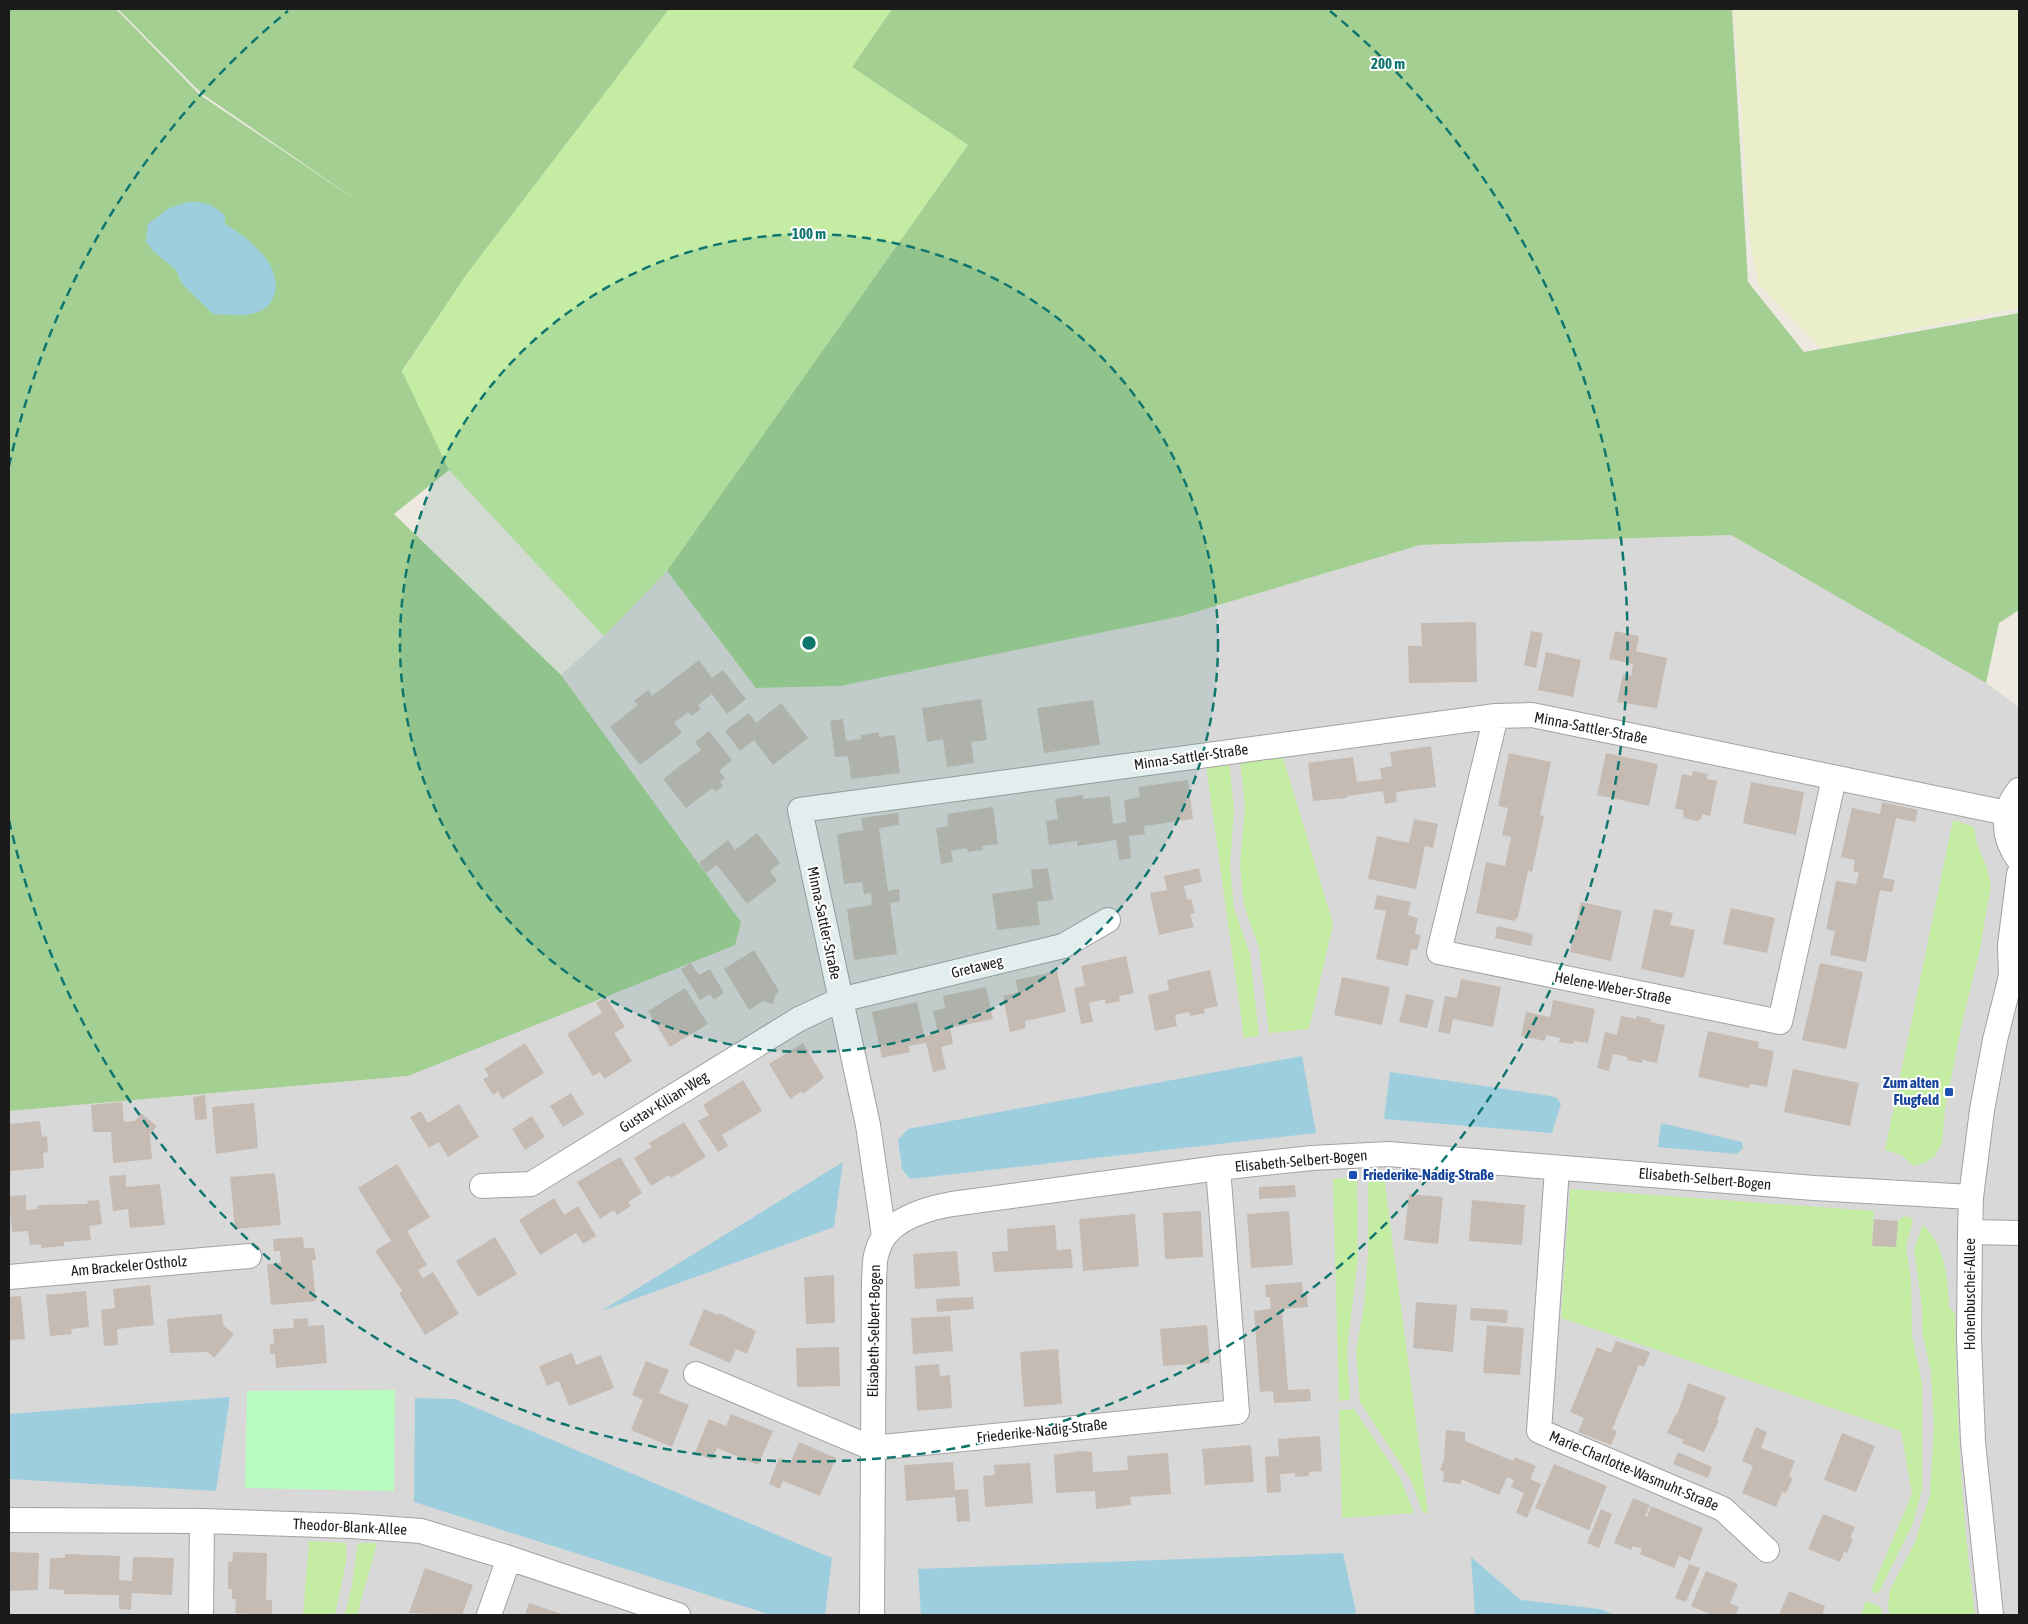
<svg xmlns="http://www.w3.org/2000/svg" width="2028" height="1624" font-family="'Asap Condensed',sans-serif">
  <style>
    .residential { fill: #d9d8d8 }
    .farmland { fill: #eaeec9 }
    .grass { fill: #c4eca2 }
    .forest { fill: #a3cf92 }
    .park { fill: #b8fcbf }
    .water { fill: #9dcede }
    .building { fill: #c5bbb3 }
    .lines { fill: none; stroke-linecap: round; stroke-linejoin: round }
    .street-casing { stroke: #a2a2a2; stroke-width: 26 }
    .street { stroke: #fff; stroke-width: 24 }
    .ring { fill: none; stroke: #0f766e; stroke-width: 2.5; stroke-dasharray: 9 6 }
    .transit-dot { fill: #1a4fb4; stroke: #fff; stroke-width: 2 }
    .labels { text-anchor: middle; stroke-width: 4; stroke-linejoin: round; paint-order: stroke }
    .street-label { font-size: 15px; fill: #1b1b1b; stroke: #fff }
    .transit-label { font-size: 15px; font-weight: bold; fill: #164399; stroke: #fff; text-anchor: end }
    .centre { fill: #0f766e; stroke: #fff; stroke-width: 2.5 }
    .ring-label { font-size: 15px; text-anchor: middle; font-weight: bold; fill: #0f766e; stroke: #fff; stroke-width: 4; stroke-linejoin: round; paint-order: stroke }
  </style>
  <rect width="100%" height="100%" fill="#ede9e0"/>
  <!-- residential -->
  <path class="residential" d="M1731,535L1986,683L2019,707V1615H9V1111L408,1076L740,922L561,675L604,636L667,571L756,688L1182,616L1420,545Z"/>
  <!-- farmland -->
  <path class="farmland" d="M1734,9H2019V308L1883,335L1822,350L1759,285L1750,242Z"/>
  <!-- grass -->
  <path class="grass" d="M669,9H892L852,67L968,145L667,571L604,636L449,470L402,372L466,275Z
    M1282,754L1333,924L1309,1029L1269,1033L1259,948L1244,905L1240,865L1245,807L1240,760Z
    M1229,762L1234,810L1230,868L1234,908L1250,954L1259,1036L1244,1038L1206,765Z
    M1953,820L1974,827L1977,844L1987,868L1991,886L1979,953L1962,1023L1945,1109L1942,1143L1935,1156L1924,1163L1913,1166L1902,1155L1885,1150Z
    M1357,1177L1358,1256L1347,1351L1350,1400L1339,1401L1333,1179Z
    M1384,1177L1428,1514L1422,1511L1411,1480L1360,1402L1356,1351L1364,1306L1368,1254V1178Z
    M1570,1189L1874,1211L1872,1246L1896,1247L1898,1221L1904,1216L1913,1219L1906,1248L1911,1279L1912,1336L1922,1383V1490L1913,1523L1878,1594L1871,1591L1912,1494L1901,1431L1561,1318Z
    M1923,1225C1945,1245 1948,1279 1949,1307L1955,1313C1956,1414 1962,1515 1975,1615H1890L1888,1607L1890,1590L1915,1542L1930,1495L1934,1425L1931,1372L1922,1332V1307L1914,1249Z
    M1354,1409L1400,1478L1414,1513L1342,1518L1339,1410Z
    M309,1541L346,1543V1562L335,1615H303Z
    M358,1543H377L357,1615H345L352,1585Z
    M1866,1601L1881,1607L1882,1615H1861Z"/>
  <!-- forest -->
  <path class="forest" d="M9,9H116L200,95L368,208L201,93L118,9H669L466,275L402,371L449,470L394,514L561,675L741,922L735,945L408,1076L9,1111Z
    M892,9H1732L1748,282L1804,352L2019,313V610L1999,623L1986,683L1731,535L1420,545L1182,616L840,686L756,688L667,571L968,145L852,67Z"/>
  <!-- park -->
  <path class="park" d="M395,1390L394,1491L245,1488L247,1391Z"/>
  <!-- water -->
  <path class="water" d="M187,202C203,201 213,204 225,216V224C247,237 281,263 275,292C272,303 266,310 255,313C243,317 225,314 213,314L182,284L176,270L152,250L146,241L148,224L169,208Z
    M1302,1056L1316,1133L910,1179L902,1169L898,1140L908,1129Z
    M1390,1072L1551,1096L1557,1098L1561,1104L1552,1133L1384,1119Z
    M1661,1123L1742,1142L1743,1148L1737,1154L1658,1147Z
    M843,1162L834,1227L601,1311Z
    M230,1397L216,1491L9,1479V1414Z
    M415,1398L455,1399L832,1558L825,1615H771L414,1502Z
    M1343,1553L1356,1612L1352,1615H921L918,1569Z
    M1471,1557L1521,1600L1600,1609L1615,1615H1475Z"/>
  <!-- building -->
  <path class="building" d="M1476,622L1477,682L1409,683L1408,646H1422L1421,623Z
    M1531,631L1543,633L1536,668L1524,665Z
    M1615,631L1639,636L1636,651L1667,658L1657,708L1617,702L1623,674L1631,676L1633,664L1609,659Z
    M1546,652L1581,660L1573,697L1538,690Z
    M699,660L712,678L723,670L746,699L727,714L712,694L698,705L701,709L691,716L688,712L674,723L682,733L640,765L610,727L638,705L634,701L648,690L652,696Z
    M981,699L987,740L971,742L974,763L947,767L943,739L927,742L922,708Z
    M1093,700L1100,745L1044,753L1037,708Z
    M781,703L808,738L773,765L754,740L740,751L725,731L749,713L756,723Z
    M843,719L846,741L861,739V735L879,732V737L895,735L900,773L851,779L848,756L835,757L830,721Z
    M709,731L732,760L719,771L725,778L720,782L723,786L715,792L712,788L686,808L663,779L701,750L695,742Z
    M1431,746L1436,787L1396,792L1397,802L1385,804L1383,791L1347,796V798L1313,801L1308,763L1353,757L1357,782L1382,779L1380,768L1392,766L1390,752Z
    M1509,753L1551,762L1540,815L1544,816L1532,872L1528,871L1518,917L1514,921L1476,913L1486,862L1505,866L1511,837L1502,835L1508,808L1498,806Z
    M1606,753L1658,764L1649,806L1597,795Z
    M1693,771L1708,774L1707,779L1717,781L1710,816L1702,814L1701,819L1697,821L1684,818L1683,810L1675,809L1682,774L1692,776Z
    M1188,780L1193,819L1144,826L1145,834L1129,836L1131,858L1119,860L1116,840L1077,846V841L1049,845L1046,821L1058,819L1055,799L1083,795V799L1110,796L1113,824L1126,822L1124,800L1140,797L1138,787Z
    M1751,782L1804,792L1796,835L1743,823Z
    M1882,802L1918,810L1915,822L1896,818L1883,878L1895,880L1892,892L1880,890L1866,962L1830,955L1835,931L1826,929L1836,881L1856,884L1859,873L1853,871L1855,860L1841,857L1852,808L1880,814Z
    M993,807L998,844L982,846L983,850L968,852L967,848L951,851L953,862L941,864L936,828L948,826L947,814Z
    M898,813L899,825L879,828L888,891L899,889L900,901L890,903L897,954L854,960L847,909L872,905L871,893L864,894L862,882L844,884L837,834L863,830L861,818Z
    M1414,819L1438,824L1433,848L1425,846L1416,889L1368,879L1377,836L1409,843Z
    M757,833L780,863L770,871L777,881L747,904L717,865L706,873L699,863L728,840L735,850Z
    M1048,868L1053,900L1037,902L1040,925L997,930L992,894L1033,888L1031,870Z
    M1199,868L1202,882L1184,886L1187,900L1191,899L1195,913L1190,914L1194,927L1159,935L1150,893L1167,890L1164,876Z
    M1377,895L1411,902L1408,915L1418,918L1415,934L1421,935L1417,950L1411,949L1408,966L1376,959L1386,911L1374,909Z
    M1581,902L1622,911L1611,961L1570,952Z
    M1731,908L1775,918L1767,953L1723,944Z
    M1654,909L1673,913L1670,925L1695,930L1684,978L1641,969Z
    M1497,926L1533,934L1531,946L1495,938Z
    M754,950L779,991L776,994L773,1004L763,1001L749,1010L724,969Z
    M1126,956L1134,993L1119,996L1120,1001L1106,1004L1105,999L1089,1003L1093,1022L1081,1024L1074,988L1085,986L1081,966Z
    M691,963L699,975L710,969L724,993L714,1000L710,994L700,1000L681,969Z
    M1820,963L1863,972L1846,1049L1802,1040Z
    M1210,970L1218,1006L1204,1009L1205,1013L1190,1016L1189,1012L1175,1015L1177,1026L1155,1031L1148,995L1169,990L1167,980Z
    M1057,971L1066,1012L1025,1021L1026,1028L1010,1032L1003,996L1018,992L1016,980Z
    M1342,977L1390,987L1382,1025L1334,1015Z
    M1461,979L1501,987L1493,1027L1453,1019L1450,1034L1438,1032L1445,996L1457,998Z
    M986,987L993,1019L950,1028L953,1044L941,1047L946,1069L933,1072L926,1043L909,1046L910,1052L882,1058L872,1012L917,1002L924,1036L938,1033L933,1011L945,1008L943,996Z
    M685,988L708,1024L670,1047L648,1011Z
    M1406,994L1434,1000L1427,1028L1399,1022Z
    M606,997L625,1027L614,1033L632,1061L604,1079L600,1072L593,1076L567,1034L602,1013L596,1003Z
    M1553,1000L1595,1009L1588,1043L1574,1041L1573,1044L1559,1042L1560,1038L1546,1035L1545,1041L1521,1036L1526,1012L1550,1017Z
    M1621,1016L1636,1019L1637,1016L1651,1019L1650,1022L1665,1025L1657,1063L1642,1060V1063L1627,1060L1628,1057L1613,1054L1609,1071L1597,1068L1605,1032L1617,1035Z
    M1708,1031L1759,1042L1758,1048L1774,1051L1767,1087L1750,1084L1749,1088L1698,1077Z
    M525,1043L544,1073L502,1099L498,1091L493,1095L483,1079L489,1076L484,1069Z
    M803,1043L824,1078L803,1094L802,1091L790,1099L769,1064Z
    M1793,1069L1859,1083L1850,1126L1784,1112Z
    M743,1080L762,1111L722,1135L728,1146L718,1152L698,1121L709,1115L703,1105Z
    M571,1093L584,1114L563,1127L550,1106Z
    M205,1095L207,1119L195,1120L193,1097Z
    M122,1102L124,1122L135,1121L141,1113L157,1126L150,1134L152,1159L113,1163L111,1132H93L91,1105Z
    M254,1103L258,1148L216,1154L212,1107Z
    M459,1104L479,1137L448,1157L439,1142L429,1148L410,1117L421,1111L428,1123Z
    M532,1116L545,1137L525,1150L512,1129Z
    M40,1121L42,1137L47,1136L48,1152L43,1153L44,1168L10,1171L9,1124Z
    M684,1122L706,1157L671,1178L669,1175L651,1186L634,1158L652,1147L649,1143Z
    M620,1157L642,1193L628,1202L631,1206L617,1215L614,1210L600,1219L577,1182Z
    M397,1164L430,1217L407,1231L427,1265L418,1270L423,1278L433,1272L459,1314L425,1335L399,1293L402,1291L375,1251L391,1241L358,1188Z
    M275,1173L281,1225L235,1229L230,1177Z
    M126,1175V1187L160,1184L165,1225L130,1228L128,1209L113,1211L109,1176Z
    M1295,1185L1296,1197L1259,1199V1187Z
    M1409,1194L1443,1197L1438,1244L1404,1240Z
    M26,1195V1210L38,1209L37,1205L88,1204L87,1201L99,1200L102,1224L89,1226L91,1240L64,1242V1246L41,1248V1244L30,1245L28,1231L12,1232L9,1199V1196Z
    M554,1198L564,1215L578,1206L596,1236L583,1244L576,1233L540,1255L519,1220Z
    M1472,1200L1525,1205L1522,1245L1469,1241Z
    M1201,1211L1203,1257L1165,1259L1163,1213Z
    M1289,1211L1293,1265L1251,1268L1247,1214Z
    M1135,1214L1139,1266L1083,1271L1079,1219Z
    M1874,1219L1898,1221L1896,1247L1872,1246Z
    M1055,1225L1057,1250L1071,1249L1073,1268L994,1272L992,1252L1008,1251L1007,1229Z
    M303,1237L304,1248H314L316,1260H312L316,1301L271,1305L267,1264L281,1263L280,1251H274L273,1239Z
    M495,1237L517,1274L478,1297L456,1261Z
    M957,1251L960,1286L915,1289L913,1254Z
    M834,1275L835,1323L806,1324L804,1277Z
    M1302,1282L1303,1295H1307L1308,1307L1282,1309L1288,1390L1310,1389L1311,1401L1274,1403L1273,1391L1260,1392L1254,1311L1271,1309L1270,1297H1266L1265,1285Z
    M150,1285L154,1325L117,1329L118,1345L104,1346L101,1310L115,1308L113,1289Z
    M86,1291L89,1327L71,1329L72,1334L50,1336L46,1295Z
    M21,1296L25,1339L9,1340V1297Z
    M973,1297L974,1309L937,1312L936,1299Z
    M1416,1302L1457,1305L1453,1352L1413,1348Z
    M1471,1308L1508,1310L1507,1323L1470,1320Z
    M704,1309L718,1315L719,1313L756,1331L747,1354L736,1349L730,1363L689,1345Z
    M222,1314L223,1325L234,1334L214,1358L208,1352L170,1353L167,1319Z
    M950,1316L953,1351L913,1354L911,1318Z
    M308,1318V1326L324,1325L327,1363L276,1368L275,1354H270V1344H274L273,1329L294,1328L293,1319Z
    M1207,1325L1210,1363L1163,1366L1160,1329Z
    M1487,1325L1524,1328L1520,1375L1483,1373Z
    M1616,1341L1650,1352L1644,1367L1639,1365L1612,1429L1617,1431L1611,1445L1578,1432L1584,1418L1570,1412L1597,1347L1611,1353Z
    M839,1347L840,1386L797,1387L796,1348Z
    M1058,1349L1062,1404L1024,1407L1020,1352Z
    M572,1353L576,1365L601,1355L614,1388L569,1406L559,1381L547,1386L539,1366Z
    M646,1361L669,1370L659,1393L689,1405L672,1447L631,1430L643,1400L632,1395Z
    M939,1364L940,1376L950,1375L952,1408L917,1411L915,1366Z
    M1688,1383L1726,1397L1717,1419L1719,1420L1704,1452L1682,1443L1684,1440L1667,1433L1676,1414L1677,1415Z
    M731,1414L773,1431L758,1465L717,1448L712,1460L695,1452L709,1419L726,1426Z
    M1756,1427L1767,1432L1761,1448L1795,1461L1789,1476L1793,1478L1786,1493L1782,1492L1776,1507L1742,1493L1753,1466L1742,1461Z
    M1446,1430L1465,1432V1441L1513,1461L1515,1457L1536,1466L1530,1479L1541,1484L1527,1518L1516,1513L1524,1493L1511,1487L1514,1480L1507,1477L1499,1495L1461,1479V1484L1443,1482L1444,1472L1440,1470L1444,1459Z
    M1842,1433L1875,1446L1856,1492L1824,1480Z
    M1320,1436L1322,1471L1309,1472V1476L1295,1477V1473L1280,1474L1281,1492L1267,1493L1265,1457L1279,1456L1278,1439Z
    M799,1442L836,1458L820,1496L783,1481L780,1489L769,1484L779,1458L791,1462Z
    M1251,1445L1254,1482L1205,1485L1202,1449Z
    M1080,1451L1092,1452L1093,1472L1128,1470L1127,1456L1168,1453L1171,1494L1130,1497L1131,1505L1096,1509L1095,1491L1056,1493L1054,1455Z
    M1678,1452L1712,1467L1708,1478L1673,1464Z
    M953,1462L955,1490L968,1489L970,1521L957,1522L955,1497L906,1501L904,1465Z
    M1030,1463L1033,1503L985,1507L983,1476L995,1475L994,1465Z
    M1554,1464L1607,1486L1589,1530L1535,1508Z
    M1633,1498L1650,1505L1645,1516L1647,1517L1651,1506L1703,1528L1690,1561L1679,1556L1674,1568L1640,1554L1642,1549L1633,1546L1631,1550L1614,1543Z
    M1601,1509L1612,1514L1599,1548L1587,1543Z
    M1823,1514L1855,1527L1850,1538L1853,1539L1847,1553L1844,1552L1840,1562L1808,1549Z
    M9,1552L39,1553L38,1590L9,1591Z
    M233,1552L267,1553L266,1600H272V1615L235,1613L236,1599H232V1589H228V1562H232Z
    M65,1554L120,1556L119,1580L132,1581L133,1557L174,1558L172,1595L132,1593L131,1610L119,1609V1595L64,1594V1590L49,1589L50,1558H65Z
    M1689,1564L1700,1568L1686,1602L1675,1598Z
    M425,1568L473,1585L462,1615L409,1613Z
    M1706,1571L1738,1584L1730,1603L1739,1607L1736,1615H1712L1691,1606Z
    M1789,1591L1825,1606L1822,1615H1779Z
    M529,1603L565,1615H525Z"/>
  <g class="lines">
    <defs>
      <path id="street" d="M1496,716L1439,952L1780,1022L1834,778
        M2019,790C2001,813 2002,837 2019,860
        M1557,1168L1539,1431L1723,1509L1767,1550
        M482,1186L531,1184L799,1019L840,1000L1063,946L1108,920
        M1970,1232L2019,1233
        M884,1236L868,1125L800,810L1496,716L1532,715L2007,813
        M9,1277L249,1256
        M696,1374L872,1448L1237,1412L1218,1168
        M9,1520L202,1521L351,1526L421,1531L509,1558L678,1615
        M201,1615L202,1521
        M489,1615L509,1558
        M872,1615L874,1279C875,1270 874,1260 877,1252C885,1220 924,1209 952,1204L1218,1168L1312,1158L1388,1154L1814,1188L1971,1197
        M1991,1615L1973,1442L1969,1338L1970,1232L1971,1197L1982,1110L1995,1040L2011,976L2010,945L2019,874"/>
    </defs>
    <!-- street casing -->
    <use href="#street" class="street-casing"/>
    <!-- street -->
    <use href="#street" class="street"/>
  </g>
  <!-- distance rings -->
  <circle cx="809" cy="643" r="409" fill="#0f766e" fill-opacity=".12"/>
  <g class="ring">
    <circle cx="809" cy="643" r="409"/>
    <path d="M9 466A819 819 0 0 1 288 11M1330 11A819 819 0 1 1 9 820"/>
  </g>
  <!-- markers -->
  <g class="transit-dot">
    <rect x="1944" y="1087" width="10" height="10" rx="2.5"/>
    <rect x="1348" y="1170" width="10" height="10" rx="2.5"/>
  </g>
  <g class="labels">
    <!-- street labels -->
    <g class="street-label">
      <text transform="translate(1591 728) rotate(11)" y="5">Minna-Sattler-Straße</text>
      <text transform="translate(1191 757) rotate(-8)" y="5">Minna-Sattler-Straße</text>
      <text transform="translate(824 923) rotate(78)" y="5">Minna-Sattler-Straße</text>
      <text transform="translate(977 967) rotate(-14)" y="5">Gretaweg</text>
      <text transform="translate(1613 988) rotate(11)" y="5">Helene-Weber-Straße</text>
      <text transform="translate(664 1102) rotate(-32)" y="5">Gustav-Kilian-Weg</text>
      <text transform="translate(1301 1161) rotate(-5)" y="5">Elisabeth-Selbert-Bogen</text>
      <text transform="translate(1705 1179) rotate(5)" y="5">Elisabeth-Selbert-Bogen</text>
      <text transform="translate(129 1266) rotate(-5)" y="5">Am Brackeler Ostholz</text>
      <text transform="translate(1970 1294) rotate(-90)" y="5">Hohenbuschei-Allee</text>
      <text transform="translate(874 1331) rotate(-89)" y="5">Elisabeth-Selbert-Bogen</text>
      <text transform="translate(1042 1431) rotate(-6)" y="5">Friederike-Nadig-Straße</text>
      <text transform="translate(1634 1471) rotate(23)" y="5">Marie-Charlotte-Wasmuht-Straße</text>
      <text transform="translate(350 1527) rotate(3)" y="5">Theodor-Blank-Allee</text>
    </g>
    <!-- transit labels -->
    <g class="transit-label">
      <text x="1939" y="1088">Zum alten<tspan x="1939" dy="17">Flugfeld</tspan></text>
      <text x="1363" y="1180" text-anchor="start">Friederike-Nadig-Straße</text>
    </g>
  </g>
  <circle cx="809" cy="643" r="8" class="centre"/>
  <g class="ring-label">
    <text x="1388" y="69">200 m</text>
    <text x="809" y="239">100 m</text>
  </g>
  <!-- border -->
  <rect width="2028" height="1624" fill="none" stroke="#1b1b1b" stroke-width="20"/>
</svg>
